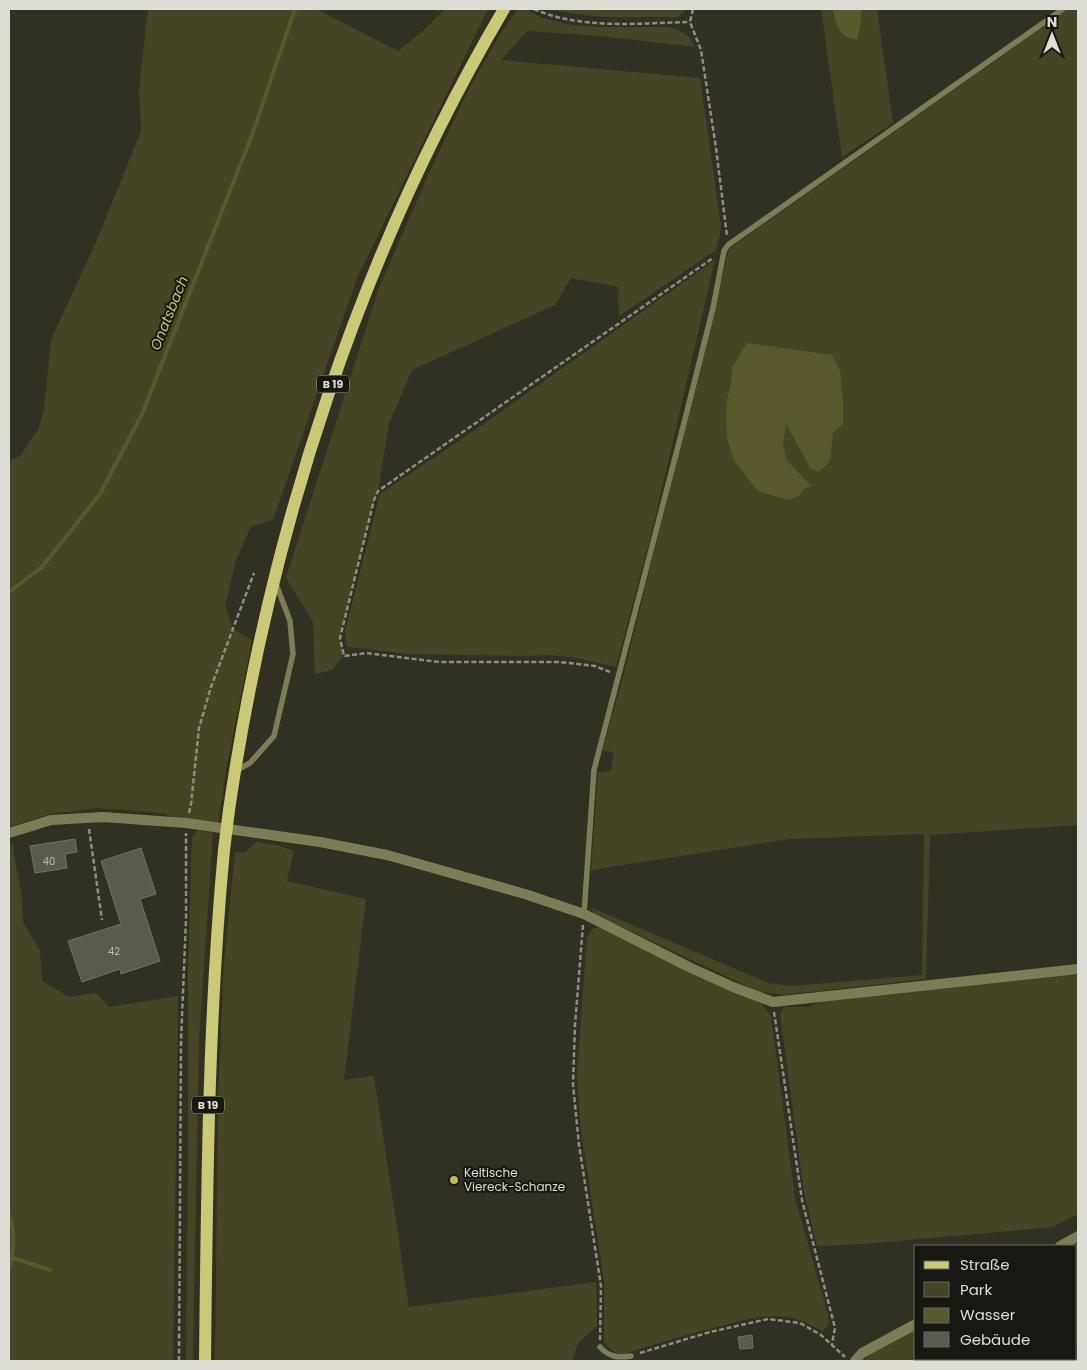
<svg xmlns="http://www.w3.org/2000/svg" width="1087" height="1370" font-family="Poppins,sans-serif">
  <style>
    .green { fill: #454526 }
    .water { fill: #5a592c }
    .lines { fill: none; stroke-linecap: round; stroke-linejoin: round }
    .stream { stroke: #5a592c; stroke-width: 4 }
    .building { fill: #5a5b4c; stroke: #717263 }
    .path { stroke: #8d8d82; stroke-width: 2.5; stroke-dasharray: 5 2.5; stroke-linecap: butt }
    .lane { stroke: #7c7d55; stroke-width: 5.5 }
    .street { stroke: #7c7d55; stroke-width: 10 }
    .primary { stroke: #cac975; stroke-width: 12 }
    .primary-bridge { stroke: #cac975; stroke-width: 12 }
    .poi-dot { fill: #c0be40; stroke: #181812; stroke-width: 2 }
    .labels { text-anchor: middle; stroke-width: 4; stroke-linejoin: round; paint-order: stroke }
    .number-label { font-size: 10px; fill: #bcbcb3 }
    .shield { fill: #181812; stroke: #a2a29a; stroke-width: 1 }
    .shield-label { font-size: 11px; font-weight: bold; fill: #ddddd5 }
    .poi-label { font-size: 12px; fill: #ddddd5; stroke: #181812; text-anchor: start }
    .water-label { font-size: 14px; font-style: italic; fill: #c4c479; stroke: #181812 }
  </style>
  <rect width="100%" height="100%" fill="#303123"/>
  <!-- green -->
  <path class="green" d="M148,9H316L398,51L424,30L445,9H488L357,278L273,520L251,526L236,560L225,606L233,629L252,640L226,770L218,826L186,823L163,813L98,808L51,814L9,827V461L20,456L38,430L44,409L51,340L97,240L141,131L139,90Z
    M518,9H526L542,18L572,25L600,27H669L681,31L690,38L695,47L600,36L527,31L501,60L700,78L721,226L720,234L716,250L619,316L618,287L571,278L555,305L412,370L389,424L378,491L374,501L340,637L344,656L332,670L315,674L313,622L286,578L379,288L429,173L469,89L501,33Z
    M548,9H687L678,17H605L576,14Z
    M821,9H877L893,123L842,157Z
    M1068,9H1078V825L930,835L926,979L784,995L759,992L596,915L590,907L768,983L791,986L922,975L924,834L790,839L591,870L598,772L611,771L614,752L602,751L622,681L729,249Z
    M715,260L653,527L616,667L577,658L551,655L524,656L410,654L347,647L345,631L380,494L481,426Z
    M198,830L213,833L199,1042L193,1361H186L188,1148V967L192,838Z
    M256,842L277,845L294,851L287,881L366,899L344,1080L374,1076L409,1307L596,1282L597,1326L578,1343L572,1361H215L218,1102L224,962L235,852L245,853Z
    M12,844L21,891L23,922L40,951L42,981L69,997L96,993L109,1007L178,996L173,1361H9V845Z
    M600,927L760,1002L771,1016L795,1198L828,1315L829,1325L823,1331L805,1322L789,1317L773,1316L753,1318L686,1335L623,1354C614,1352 609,1350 604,1342V1281L580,1123L577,1074L587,938L592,929Z
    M1078,974V1214L1053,1227L863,1244L817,1246L804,1192L780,1014L784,1007H810L821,1000Z
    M1078,1241V1345L1076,1343V1246H1068Z
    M916,1327V1359H1008L1005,1361H865L869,1352Z"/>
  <!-- water -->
  <path class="water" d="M833,9H862L860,27L857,40C854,39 848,38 845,36C837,30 834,17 833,9Z
    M747,343L832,355L840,371L843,400V424L833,433L830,461L819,472L810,468L786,423L783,444L786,459L811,486L804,489L799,496L788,500L758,491L734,461L727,438L726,404L731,383L732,367Z"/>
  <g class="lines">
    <!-- stream -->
    <path class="stream" d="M9,592L42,567L100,494L142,414L252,135L295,9
      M9,1215C15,1231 14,1253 9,1269
      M13,1258L50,1270"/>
  </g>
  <!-- building -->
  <path class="building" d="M75,839L77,852L65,854L67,868L35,873L30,846Z
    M141,848L156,894L140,899L160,961L121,974L120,969L82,982L68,941L121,924L101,861Z
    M752,1335L753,1348L740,1349L738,1337Z"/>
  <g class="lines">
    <!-- path -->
    <path class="path" d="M534,9C581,30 640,23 690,22
      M693,9L690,22L701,50L716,148L727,236
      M610,672L595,666L560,662H439L366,653L344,656L340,638L374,500L378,491L713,258
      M189,813L191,804L199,728L211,687L254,573
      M89,829L102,920
      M583,925L575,1025L573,1084L579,1145L601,1286L600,1340
      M774,1012L802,1200L835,1328L832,1344
      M640,1353L710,1332L768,1319L800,1323L821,1335L845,1357
      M179,1361L181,1041L186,919V833"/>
    <!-- lane -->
    <path class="lane" d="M237,770L250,763L274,736L293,654L290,621L276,584
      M584,914L594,770L683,427L713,308L724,251L728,245L1063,9
      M600,1347C609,1357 618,1358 631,1356"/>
    <!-- street -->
    <path class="street" d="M9,833L51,820L103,817L186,823L320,842L387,855L525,894L584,914L689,967L733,987L773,1002L1078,969
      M1060,1246L1078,1236
      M855,1361L862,1353L916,1324"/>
    <!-- primary -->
    <path class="primary" d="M229,810C270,530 360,253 504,9
      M205,1361C207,1190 208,1020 224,850"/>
    <!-- primary-bridge -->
    <path class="primary-bridge" d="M224,850L229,810"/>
  </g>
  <!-- markers -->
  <circle class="poi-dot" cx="454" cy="1180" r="5"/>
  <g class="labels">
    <!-- number labels -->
    <g class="number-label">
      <text x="49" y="865">40</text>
      <text x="114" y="955">42</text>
    </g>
    <!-- shield labels -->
    <g class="shield">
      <rect x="317" y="375.5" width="32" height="17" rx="4"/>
      <rect x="192" y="1096.5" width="32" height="17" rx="4"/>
    </g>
    <g class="shield-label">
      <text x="333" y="388">B 19</text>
      <text x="208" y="1109">B 19</text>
    </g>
    <!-- poi labels -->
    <g class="poi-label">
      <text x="464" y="1177">Keltische<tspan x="464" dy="14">Viereck-Schanze</tspan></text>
    </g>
    <!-- water labels -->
    <g class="water-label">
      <text transform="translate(169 313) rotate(-68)" y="5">Onatsbach</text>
    </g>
  </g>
  <!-- border -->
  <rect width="1087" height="1370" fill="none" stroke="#ddddd5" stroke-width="20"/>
  <!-- legend -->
  <rect x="914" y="1245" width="162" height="115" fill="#181812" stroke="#676760"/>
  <rect x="924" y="1261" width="25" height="8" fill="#cac975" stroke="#676760"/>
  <text x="960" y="1270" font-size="15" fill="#ddddd5">Straße</text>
  <rect x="924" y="1282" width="25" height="15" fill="#454526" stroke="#676760"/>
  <text x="960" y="1295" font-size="15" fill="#ddddd5">Park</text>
  <rect x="924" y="1308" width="25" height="15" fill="#5a592c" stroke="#676760"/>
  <text x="960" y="1320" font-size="15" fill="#ddddd5">Wasser</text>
  <rect x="924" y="1332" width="25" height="15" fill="#5a5b4c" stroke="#676760"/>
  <text x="960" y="1345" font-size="15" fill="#ddddd5">Gebäude</text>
  <!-- north arrow -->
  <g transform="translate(1052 35)" stroke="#181812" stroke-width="4" paint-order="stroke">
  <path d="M0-4L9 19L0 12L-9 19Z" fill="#ddddd5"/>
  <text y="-8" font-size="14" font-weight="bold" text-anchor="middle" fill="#ddddd5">N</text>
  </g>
</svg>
